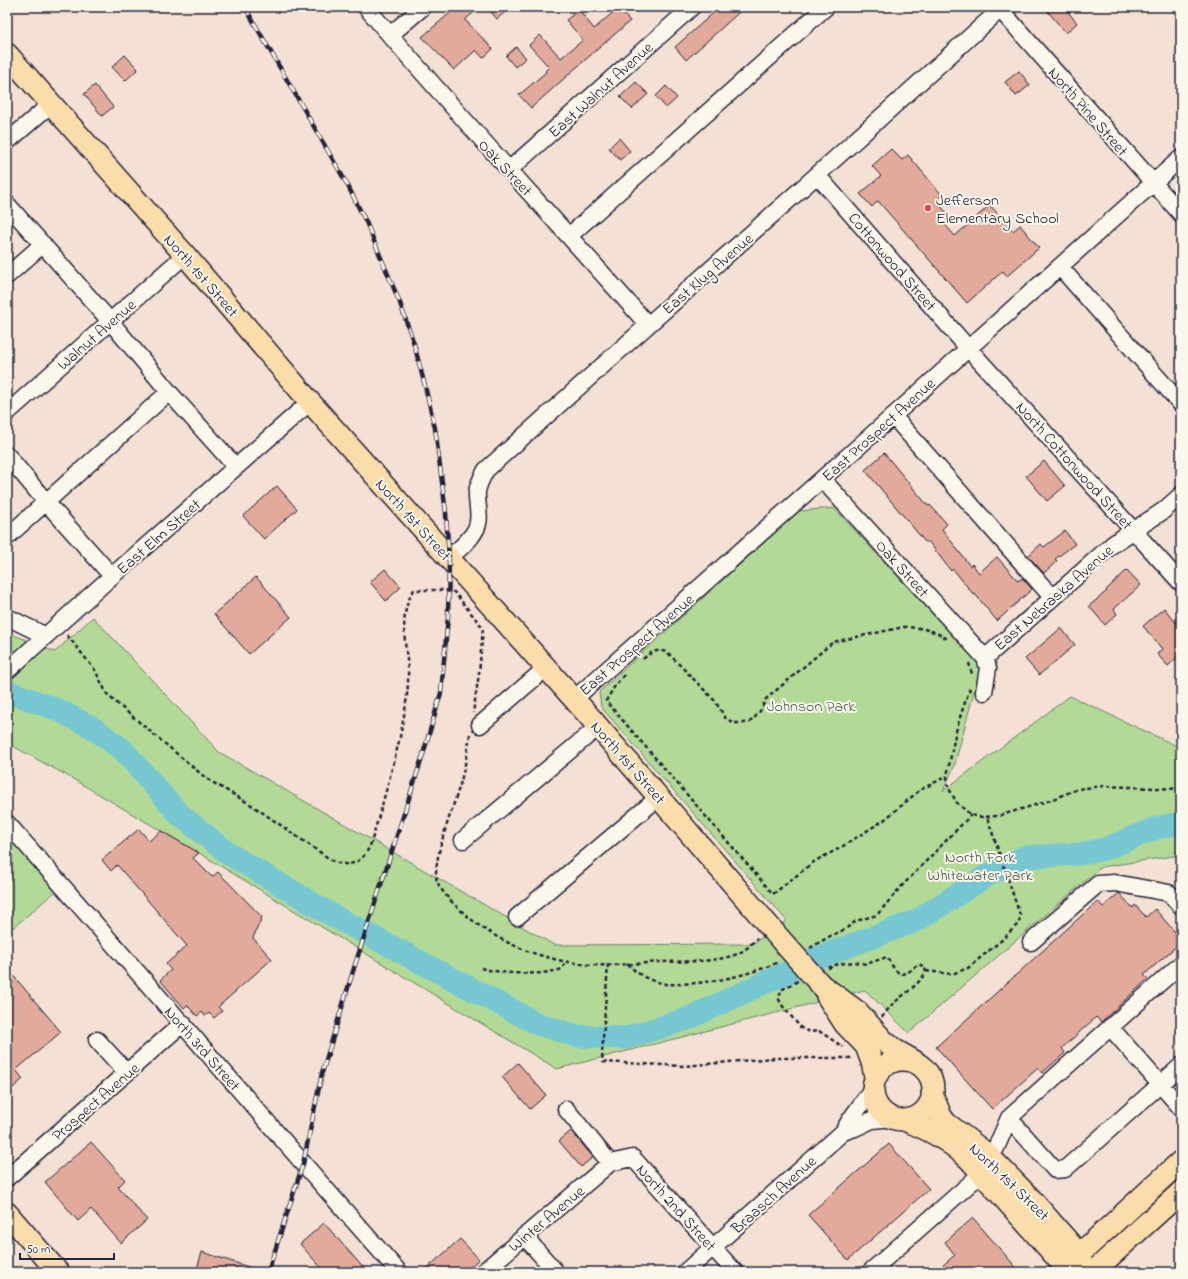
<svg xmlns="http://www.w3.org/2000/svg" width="1188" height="1279" font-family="'Indie Flower',sans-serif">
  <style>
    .green { fill: #b2da96; stroke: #6a7e68 }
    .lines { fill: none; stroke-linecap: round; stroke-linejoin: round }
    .river { stroke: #77c7d3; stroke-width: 23 }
    .building { fill: #e2aa9b; stroke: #22223b }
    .minor-casing { stroke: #22223b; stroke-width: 19 }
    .major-casing { stroke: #22223b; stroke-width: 24 }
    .path { stroke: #22223b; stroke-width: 2.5; stroke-dasharray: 4 3; stroke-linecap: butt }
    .minor { stroke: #fbf7ec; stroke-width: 16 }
    .major { stroke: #faddab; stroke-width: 21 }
    .rail-casing { stroke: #22223b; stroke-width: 4.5 }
    .rail { stroke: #fbf7ec; stroke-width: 3; stroke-dasharray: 9; stroke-linecap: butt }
    .major-bridge-casing { stroke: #22223b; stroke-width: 24; stroke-linecap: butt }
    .major-bridge { stroke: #faddab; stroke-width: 21 }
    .poi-dot { fill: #d1495b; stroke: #fbf7ec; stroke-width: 1.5 }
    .labels { text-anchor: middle; stroke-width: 4; stroke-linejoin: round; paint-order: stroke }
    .street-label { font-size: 16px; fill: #22223b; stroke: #fbf7ec }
    .poi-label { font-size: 16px; fill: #22223b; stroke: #fbf7ec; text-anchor: start }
    .park-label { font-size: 16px; fill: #4d5956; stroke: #fbf7ec }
  </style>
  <rect width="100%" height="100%" fill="#f4e0d4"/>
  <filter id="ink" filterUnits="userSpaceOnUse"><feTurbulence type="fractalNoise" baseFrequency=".025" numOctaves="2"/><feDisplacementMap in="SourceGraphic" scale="8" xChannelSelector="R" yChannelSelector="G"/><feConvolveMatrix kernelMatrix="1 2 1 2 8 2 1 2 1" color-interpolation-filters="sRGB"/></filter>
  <g filter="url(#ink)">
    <!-- green -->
    <path class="green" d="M834,508L981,666L954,767L943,791L1070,696L1181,748V855L1101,867L909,1033L865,990L557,1069L199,853L66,775L7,743V632L55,652L93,617L219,752L554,945L752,944L787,921L601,707L599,692L799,511Z
      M7,834L57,890L7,933Z"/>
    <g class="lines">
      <!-- river -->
      <path class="river" d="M7,691L58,710L93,728L122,749L179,814L229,854L337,918L481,994L538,1024L577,1036L626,1038L687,1019L822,956L916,921L988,875L1024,857L1080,854L1105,849L1156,828L1181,823"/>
    </g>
    <!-- building -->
    <path class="building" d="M447,7H480L465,20L493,49L483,58L476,50L454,70L422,37L451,12Z
      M487,7H511L497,19Z
      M720,7H745L686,60L675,47Z
      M1044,7H1064L1077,23L1066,33Z
      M618,8L630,21L577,67L531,108L519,95L546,72L545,71L549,67L529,45L540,35L561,58L583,40L566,20L579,10L594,29Z
      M516,47L526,58L515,67L506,56Z
      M125,55L138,69L125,81L112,67Z
      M1019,71L1030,85L1016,96L1005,82Z
      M636,82L648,94L632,109L620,97Z
      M95,85L113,107L102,116L84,94Z
      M666,86L677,98L666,108L656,96Z
      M619,138L630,151L620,160L609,148Z
      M891,149L902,160L908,155L942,195L936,201L948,214L941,220L955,236L990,205L1013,231L1020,225L1039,248L1007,276L1003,271L967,303L878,201L872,207L860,194L881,176L872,166Z
      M884,453L928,506L930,505L947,524L942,529L970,566L972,564L979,573L997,557L1018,581L1022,578L1032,589L997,621L975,594L974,595L953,569L951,571L928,541L926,543L865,470Z
      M1044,461L1065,486L1047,501L1026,476Z
      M277,486L297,509L264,539L243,516Z
      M1065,531L1075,544L1055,559L1057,561L1044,573L1028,556L1041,544L1044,547Z
      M385,569L401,587L386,601L370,582Z
      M1127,570L1141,585L1114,609L1117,614L1105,625L1089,606L1107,591L1106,590Z
      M256,577L291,617L249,654L214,614Z
      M1164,608L1181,629V654L1168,666L1157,654L1162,649L1143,626Z
      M1061,628L1075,645L1039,675L1025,659Z
      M139,829L149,841L161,831L199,853L193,858L212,877L218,872L262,917L253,938L272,959L218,1007L222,1011L214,1018L209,1013L205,1016L202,1012L197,1016L187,1005L184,1008L160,980L171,970L166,964L187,946L117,865L111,871L102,860Z
      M1119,893L1133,908L1135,905L1146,917L1155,909L1181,939V942L1144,975L1148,979L1101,1022L1096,1017L1062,1048L1065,1053L1042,1073L1038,1068L992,1109L936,1047L1098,901L1103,907Z
      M7,968L61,1032L16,1070L23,1079L7,1093Z
      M518,1063L546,1095L530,1109L502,1077Z
      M571,1131L593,1157L581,1167L559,1141Z
      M91,1142L125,1180L118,1187L147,1220L121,1243L91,1209L78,1221L45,1182Z
      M889,1144L929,1189L848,1260L808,1215Z
      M973,1218L1020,1272H935L955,1255L945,1242Z
      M324,1223L367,1272H325L300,1244Z
      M460,1239L479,1259L464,1272H423Z
      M202,1252L258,1270V1272H196Z"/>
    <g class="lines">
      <defs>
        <path id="minor" d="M366,7C457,115 554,218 648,325
          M998,7L1181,214
          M390,35L423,7
          M7,142L51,104
          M509,170L692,7
          M817,175L968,348L1181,583
          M7,204L110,321L169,392L236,467
          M569,236L826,7
          M1060,267L1181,404
          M7,276L43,244
          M7,413L185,255
          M893,416L1052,597
          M7,455L46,502L112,576
          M822,479L985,658L988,668L984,692
          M7,537L169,392
          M449,558C458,550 470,541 476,529C482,517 476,505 477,492C478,484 482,477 486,470L648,325L817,175L1003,7
          M7,617L46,636
          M985,658L1113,544L1163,511L1181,495
          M7,671L112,576L310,402
          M574,699L893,416L1181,158
          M480,725L546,668
          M7,823C139,972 267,1124 399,1272
          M463,840L598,727
          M517,917L659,797
          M1031,942L1098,884L1115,883L1169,893L1181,906
          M1110,1027L1181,1108
          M97,1040L127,1073
          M566,1109L610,1163
          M1009,1118L1055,1170L1065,1169L1181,1066
          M843,1132L855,1128L872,1120L893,1118
          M987,1154L996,1148L1009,1118L1181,964
          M7,1178L183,1023
          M524,1236L556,1272
          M483,1272L610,1163L633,1158L735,1272
          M685,1272L843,1132C851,1116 864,1103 873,1086
          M870,1272L982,1173"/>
        <path id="major" d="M7,54L185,255L310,402L589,716L781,940
          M821,985L858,1012L883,1040L895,1050L916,1062
          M827,996L845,1024L866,1046L872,1062L875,1077
          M873 1090a30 30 0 1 1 60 0a30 30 0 1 1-60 0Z
          M932,1094L941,1116L946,1123L987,1154L1031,1199L1079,1254L1084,1272
          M904,1120C929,1129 950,1141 970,1160L1066,1268L1074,1272
          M7,1213L58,1272
          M1070,1263L1181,1161
          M1093,1272L1181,1192"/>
      </defs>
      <!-- minor casing -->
      <use href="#minor" class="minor-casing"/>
      <!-- major casing -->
      <use href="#major" class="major-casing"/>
      <!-- path -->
      <path class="path" d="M67,635L95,670L107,694L114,701L207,779L250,804L334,862C352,867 361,863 370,846C381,810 391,774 400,737C404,716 409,692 408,670C406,643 398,614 414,590H445L454,592L483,628L479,674L473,713
        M643,659C651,652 656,649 667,652L715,701L726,719L735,723H744L750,722L759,713L766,699L833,642L904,627C919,627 935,630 947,639
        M969,663L972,674
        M624,675L616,684L606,701L773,894L815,861L840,848L884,820L920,790L947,776
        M970,688L961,714L955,735L947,776L948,787L957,803L971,815L981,817L998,816L1045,802L1078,789L1104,786L1181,789
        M470,734C468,750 465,766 461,781C455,804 431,861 437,881C442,894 456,906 466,915C501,945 545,961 591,965C614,966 640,963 663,962C686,961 721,963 741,952C747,949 752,943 757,938
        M810,948L832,935L844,930L856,921L877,915L899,889L971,815
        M608,964L602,1054L603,1062L684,1066L773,1058H850L853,1056
        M627,964C637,973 648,981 662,983C667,985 674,984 680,984C715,983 748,975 779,962
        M481,968C500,974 543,976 562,969L566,961
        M828,968L838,964L854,962L866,964L887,957C892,964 897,979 908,972C912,970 915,966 919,964L924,967L926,971C919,986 904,993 892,1005C889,1008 885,1013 882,1017
        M926,971L952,974L968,968L1003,939L1019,923L1020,915L987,817
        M798,981L781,990L779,999L781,1004L801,1028L809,1032L819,1031L843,1047"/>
      <!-- minor -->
      <use href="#minor" class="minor"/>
      <!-- major -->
      <use href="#major" class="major"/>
      <defs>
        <path id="rail" d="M245,7L347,184L366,222L400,303L414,344L425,386L435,428L446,513L449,558L448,617L441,693L422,758L354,968L322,1073L303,1164L268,1272"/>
      </defs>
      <!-- rail casing -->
      <use href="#rail" class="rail-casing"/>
      <!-- rail -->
      <use href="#rail" class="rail"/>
      <defs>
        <path id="major-bridge" d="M781,940L821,985"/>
      </defs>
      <!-- major-bridge casing -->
      <use href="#major-bridge" class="major-bridge-casing"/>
      <!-- major-bridge -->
      <use href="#major-bridge" class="major-bridge"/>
    </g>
  </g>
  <!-- markers -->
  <circle class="poi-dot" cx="928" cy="208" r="4"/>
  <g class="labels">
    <!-- street labels -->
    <g class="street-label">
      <text transform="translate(600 89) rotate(-42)" y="6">East Walnut Avenue</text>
      <text transform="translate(1089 111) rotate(49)" y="6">North Pine Street</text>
      <text transform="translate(506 167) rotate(47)" y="6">Oak Street</text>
      <text transform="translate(893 261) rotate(49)" y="6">Cottonwood Street</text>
      <text transform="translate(707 273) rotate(-41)" y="6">East Klug Avenue</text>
      <text transform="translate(202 275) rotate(49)" y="6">North 1st Street</text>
      <text transform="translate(96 334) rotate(-41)" y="6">Walnut Avenue</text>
      <text transform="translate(878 429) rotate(-42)" y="6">East Prospect Avenue</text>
      <text transform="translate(1075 465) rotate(48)" y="6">North Cottonwood Street</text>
      <text transform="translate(414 519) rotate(48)" y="6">North 1st Street</text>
      <text transform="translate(158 536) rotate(-41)" y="6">East Elm Street</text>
      <text transform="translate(903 568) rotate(48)" y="6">Oak Street</text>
      <text transform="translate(1053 597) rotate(-41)" y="6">East Nebraska Avenue</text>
      <text transform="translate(636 644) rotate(-41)" y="6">East Prospect Avenue</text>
      <text transform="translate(629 762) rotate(49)" y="6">North 1st Street</text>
      <text transform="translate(203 1048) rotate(49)" y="6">North 3rd Street</text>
      <text transform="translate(95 1101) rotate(-41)" y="6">Prospect Avenue</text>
      <text transform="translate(1010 1181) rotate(44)" y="6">North 1st Street</text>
      <text transform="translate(773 1194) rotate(-42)" y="6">Braasch Avenue</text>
      <text transform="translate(677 1207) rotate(48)" y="6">North 2nd Street</text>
      <text transform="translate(546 1218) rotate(-40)" y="6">Winter Avenue</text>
    </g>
    <!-- poi labels -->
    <g class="poi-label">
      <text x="936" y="205">Jefferson<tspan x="936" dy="18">Elementary School</tspan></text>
    </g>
    <!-- park labels -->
    <g class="park-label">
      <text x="811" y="711">Johnson Park</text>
      <text x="980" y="862">North Fork<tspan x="980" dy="18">Whitewater Park</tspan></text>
    </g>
  </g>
  <!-- margin -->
  <rect width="1188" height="1279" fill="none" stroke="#fbf7ec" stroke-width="24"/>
  <rect x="12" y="12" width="1164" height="1255" fill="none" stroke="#22223b" stroke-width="1.5" filter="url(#ink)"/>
  <!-- scale -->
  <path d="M20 1253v6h94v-6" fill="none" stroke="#22223b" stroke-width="2"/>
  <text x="26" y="1253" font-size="12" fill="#22223b" stroke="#fbf7ec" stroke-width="3" paint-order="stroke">50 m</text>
</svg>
